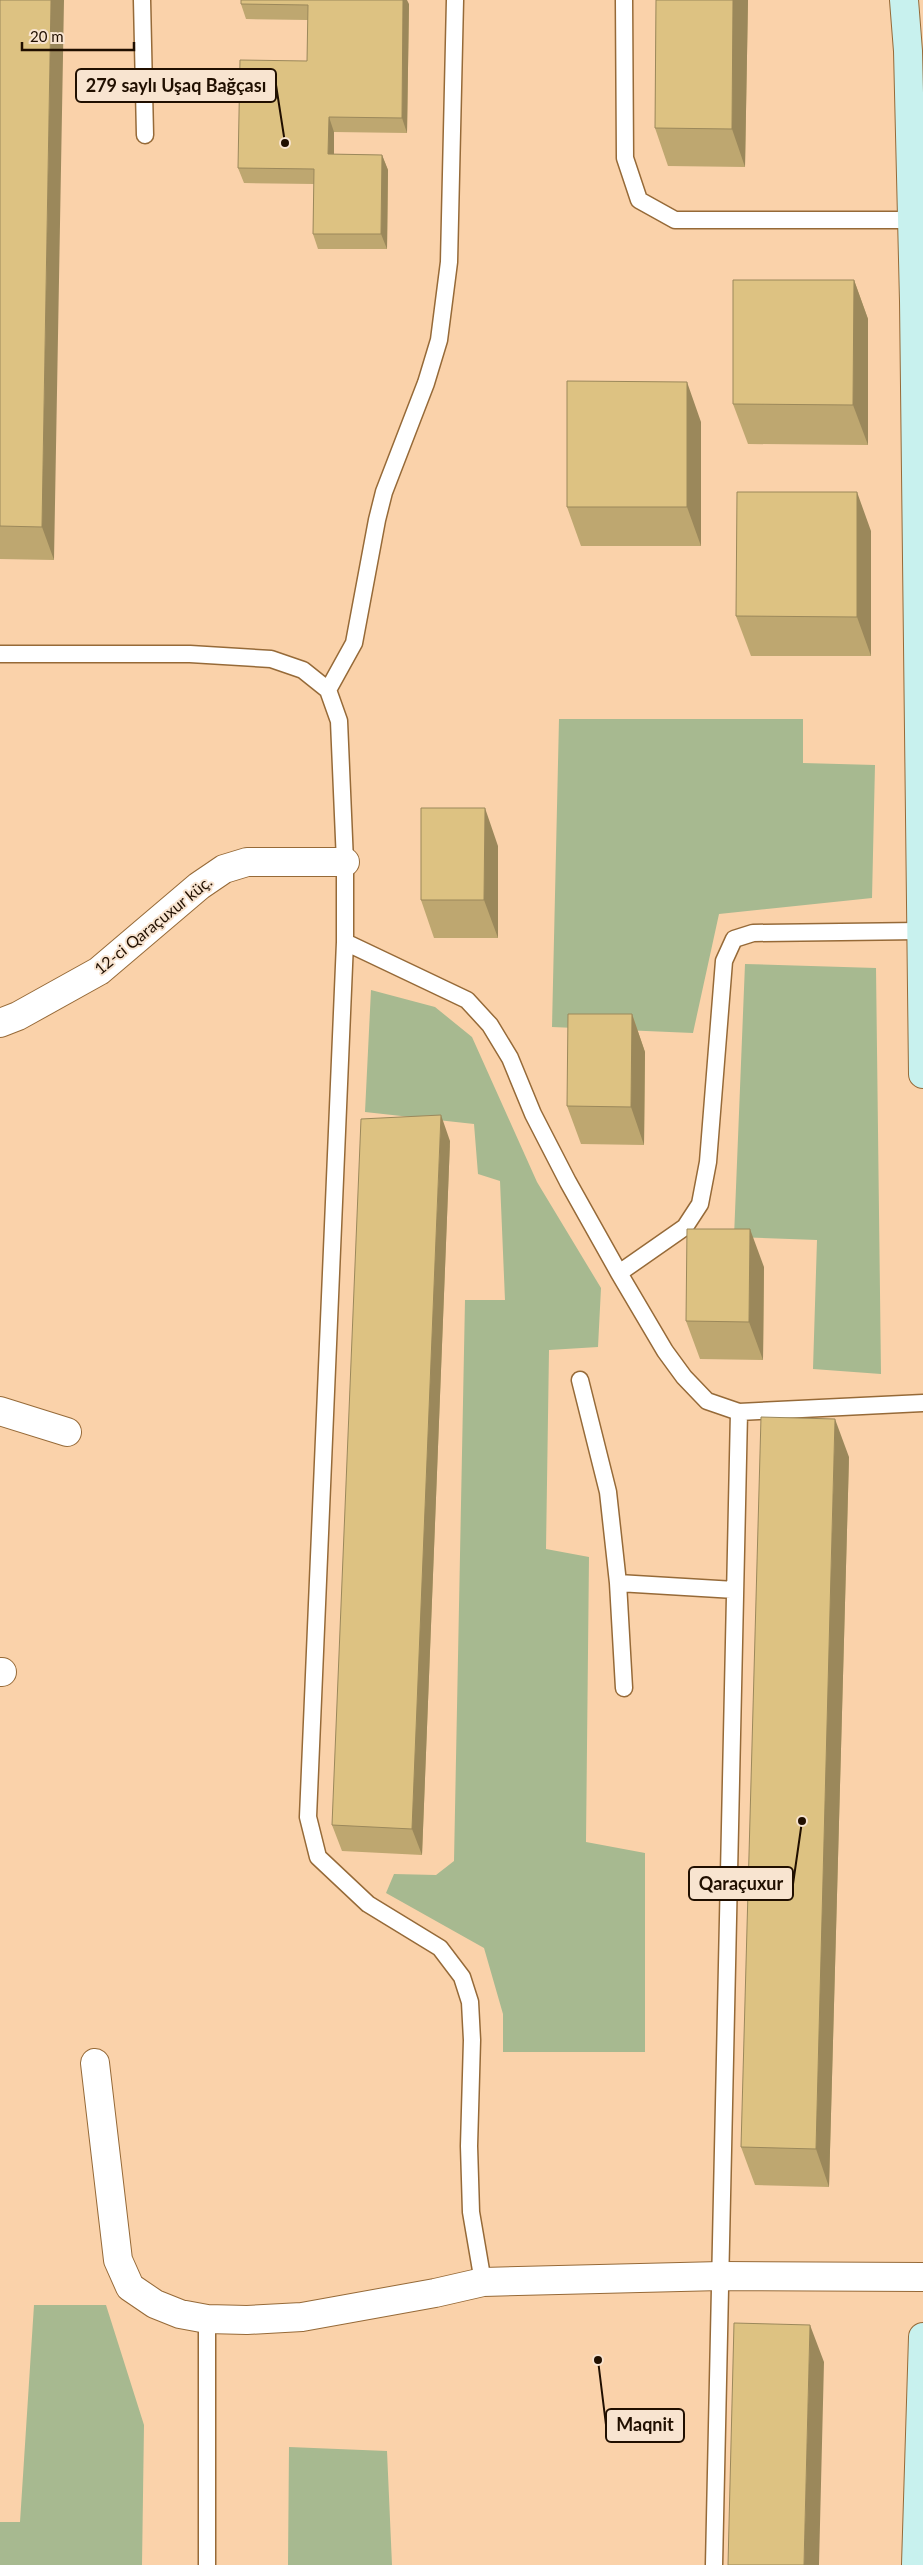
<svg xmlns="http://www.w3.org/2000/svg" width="923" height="2565" font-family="Lato,sans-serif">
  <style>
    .green { fill: #a7b990 }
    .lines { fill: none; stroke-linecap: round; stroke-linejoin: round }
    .lane-casing { stroke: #966a38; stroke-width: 19 }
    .street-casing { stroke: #966a38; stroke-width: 30 }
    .secondary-casing { stroke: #966a38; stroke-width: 30 }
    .lane { stroke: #fff; stroke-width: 16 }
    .street { stroke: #fff; stroke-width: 28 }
    .secondary { stroke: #c8f1ee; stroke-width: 28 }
    .wall { fill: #bea770 }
    .shaded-wall { fill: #9b885b }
    .building { fill: #ddc282; stroke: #9b885b }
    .labels { text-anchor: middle; stroke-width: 4; stroke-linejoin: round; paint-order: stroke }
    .street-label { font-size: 16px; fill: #200f00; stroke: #f8e4d0 }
    .leader { fill: none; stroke: #200f00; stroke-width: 2 }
    .callout-dot { fill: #200f00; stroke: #f8e4d0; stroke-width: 2 }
    .callout { fill: #f8e4d0; stroke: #200f00; stroke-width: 2 }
    .callout-label { font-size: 18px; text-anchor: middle; font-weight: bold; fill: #200f00 }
  </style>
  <rect width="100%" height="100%" fill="#fad2aa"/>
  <!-- green -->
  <path class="green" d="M559,719H803V763L875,765L872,898L719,914L693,1033L552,1027Z
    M745,964L876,968L881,1374L813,1369L817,1240L734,1237Z
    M371,990L435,1007L472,1037L537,1182L601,1288L598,1347L549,1350L546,1549L589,1557L586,1842L645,1853V2052H503V2014L484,1948L386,1893L394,1874L436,1875L454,1861L465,1300H505L500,1181L478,1174L474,1124L365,1112Z
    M34,2305H106L144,2425L142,2565H0V2522H20Z
    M289,2447L387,2451L392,2565H288Z"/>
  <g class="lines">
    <defs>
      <path id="lane" d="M142,0L145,135
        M624,0L625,158L639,200L675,220H912
        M0,654H190L271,659L303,670L328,690L339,721L345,862V942L308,1817L318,1857L368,1904L440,1948L462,1977L470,2002L472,2040L469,2146L471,2212L483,2282
        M328,690L354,643L377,520L384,492L426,383L439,340L449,262L455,0
        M345,942L467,1000L490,1025L510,1058L533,1114L568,1182L619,1273L665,1351L684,1377L707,1401L739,1412L923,1403
        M619,1273L685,1227L700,1204L708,1162L724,961L734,939L753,933L920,931
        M580,1380L608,1492L618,1583L624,1688
        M618,1583L735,1590
        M207,2319V2565
        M714,2565L739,1412"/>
      <path id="street" d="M0,1023L18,1016L99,971L199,886L224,869L247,862H345
        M0,1411L67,1432
        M0,1672H2
        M95,2063L118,2260L130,2287L155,2304L180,2314L207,2319L247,2320L302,2317L435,2293L483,2282L721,2276L923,2277"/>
      <path id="secondary" d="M904,0L908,51L914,301L923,1074
        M916,2565L923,2337"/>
    </defs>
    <!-- lane casing -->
    <use href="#lane" class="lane-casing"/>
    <!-- street casing -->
    <use href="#street" class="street-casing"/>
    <!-- secondary casing -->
    <use href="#secondary" class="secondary-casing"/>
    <!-- lane -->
    <use href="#lane" class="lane"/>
    <!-- street -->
    <use href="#street" class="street"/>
    <!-- secondary -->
    <use href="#secondary" class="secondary"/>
  </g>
  <!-- wall -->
  <path class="wall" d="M0,0L54,560L0,559Z
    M656,0H748L745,167L668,166L655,128Z
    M241,4H409L407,133L334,132V154L382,155L388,170L387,249H318L313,234L314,184L244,183L238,168L307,61L308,20L246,19Z
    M854,280L868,319V445L748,444L733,404Z
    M701,422V546H581L567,507Z
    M871,531V656H751L736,616Z
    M498,846V938H434L421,900Z
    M632,1014L645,1052L644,1145L581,1144L567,1106Z
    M450,1141L422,1855L342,1851L332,1825Z
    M764,1267L763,1360L700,1359L686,1321Z
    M849,1457L829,2187L755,2185L741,2147Z"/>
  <!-- shaded-wall -->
  <path class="shaded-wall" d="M51,0H64L54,560L42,527Z
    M403,0H407L409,4L407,133L402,118Z
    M733,0H748L745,167L732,129Z
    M329,117L334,132V169L328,154Z
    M382,155L388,170L387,249L381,234Z
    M854,280L868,319V445L853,405Z
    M687,382L701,422V546L687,507Z
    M857,492L871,531V656L857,617Z
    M485,808L498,846V938L484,900Z
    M632,1014L645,1052L644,1145L631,1107Z
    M441,1115L450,1141L422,1855L412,1829Z
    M750,1229L764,1267L763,1360L749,1322Z
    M835,1419L849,1457L829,2187L816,2149Z
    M810,2325L824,2362L819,2565H804Z"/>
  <!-- building -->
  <path class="building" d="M0,0H51L42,527L0,526Z
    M241,0H403L402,118L329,117L328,154L382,155L381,234H313L314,169L238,168L240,60L307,61L308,5L241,4Z
    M656,0H733L732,129L655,128Z
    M733,280H854L853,405L733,404Z
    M567,381L687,382V507H567Z
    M737,492H857V617L736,616Z
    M421,808H485L484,900H421Z
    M568,1014H632L631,1107L567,1106Z
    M441,1115L412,1829L332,1825L361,1119Z
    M687,1229H750L749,1322L686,1321Z
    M761,1417L835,1419L816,2149L741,2147Z
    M734,2323L810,2325L804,2565H728Z"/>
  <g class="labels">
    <!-- street labels -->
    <g class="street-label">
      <text transform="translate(153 925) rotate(-39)" y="6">12-ci Qaraçuxur küç.</text>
    </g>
  </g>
  <!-- callouts -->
  <path class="leader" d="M285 143L276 85M802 1821L793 1884M598 2360L606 2425"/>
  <g class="callout-dot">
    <circle cx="285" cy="143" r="5"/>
    <circle cx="802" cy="1821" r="5"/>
    <circle cx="598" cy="2360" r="5"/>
  </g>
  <g class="callout">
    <rect x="76" y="69" width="200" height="33" rx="5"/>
    <rect x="689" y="1867" width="104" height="33" rx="5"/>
    <rect x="606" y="2409" width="78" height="33" rx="5"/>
  </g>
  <g class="callout-label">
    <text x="176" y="92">279 saylı Uşaq Bağçası</text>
    <text x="741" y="1890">Qaraçuxur</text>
    <text x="645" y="2431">Maqnit</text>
  </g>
  <!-- scale -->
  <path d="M22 42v8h112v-8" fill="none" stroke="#200f00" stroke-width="2.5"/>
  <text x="30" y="42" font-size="15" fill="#200f00" stroke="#f8e4d0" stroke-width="4" paint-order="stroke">20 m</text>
</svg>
